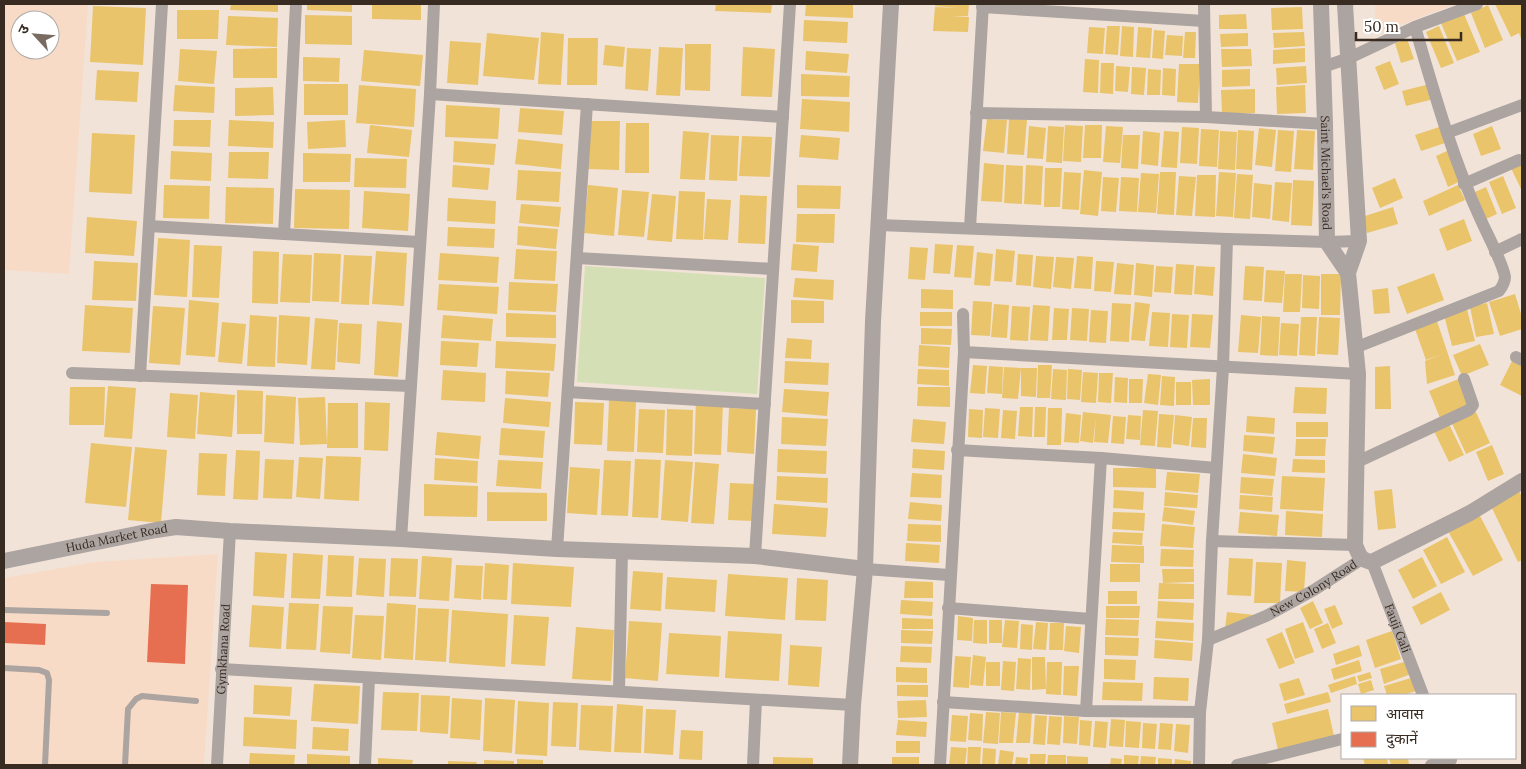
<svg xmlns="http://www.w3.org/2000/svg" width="1526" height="769" font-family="Lora,'Noto Sans Devanagari',serif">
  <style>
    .built { fill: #f8dbc6; fill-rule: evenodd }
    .green { fill: #d4dfb6 }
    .homes { fill: #e9c46a }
    .shops { fill: #e76f51 }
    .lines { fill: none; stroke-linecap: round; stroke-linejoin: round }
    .service { stroke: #aca4a1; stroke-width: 6 }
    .minor { stroke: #aca4a1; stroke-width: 12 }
    .tertiary { stroke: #aca4a1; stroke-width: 16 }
    .labels { text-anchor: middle; stroke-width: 5; stroke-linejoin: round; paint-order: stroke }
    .street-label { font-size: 12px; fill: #382b22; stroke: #fff }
  </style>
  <rect width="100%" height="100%" fill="#f2e3d8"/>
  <!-- built -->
  <path class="built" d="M4,4H88L69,274L4,270ZM20,20H50V50H20Z
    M1375,4H1456L1376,34Z
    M218,554L204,765H4V578L95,562Z"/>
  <!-- green -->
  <path class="green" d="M585,266L765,278L757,394L577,382Z"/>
  <!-- homes -->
  <path class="homes" d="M231,4H278V12L230,10Z
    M307,4H352V12L307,10Z
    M372,4H421V20L372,19Z
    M716,4H772L771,13L715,11Z
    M806,4H853V18L805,16Z
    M935,4H969L968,16H951L969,17L968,32L933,31L935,7L957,8L935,6Z
    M1495,4H1522V41L1519,33L1511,37Z
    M1488,5L1503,40L1485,48L1471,13Z
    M93,6L146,8L143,65L90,62Z
    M1302,7L1303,29L1272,30L1271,8Z
    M177,10H219L218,39H177Z
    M1246,14L1247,29H1219V15Z
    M1464,14L1480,52L1457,61L1441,23Z
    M305,15L352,16V45L305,44Z
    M228,16L278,18L277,47L226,45Z
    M804,20L848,22L847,43L803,41Z
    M1107,26H1120L1118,55L1105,54Z
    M1122,26L1134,27L1133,57L1120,56Z
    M1439,26L1454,63L1441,68L1426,32Z
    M1089,27L1105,28L1103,54L1087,53Z
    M1138,27L1152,28L1150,58L1136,57Z
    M1154,30L1165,31L1163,59L1152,58Z
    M541,32L564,34L561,85L538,84Z
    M1185,32H1196L1195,58H1183Z
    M1304,32L1305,46L1274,48L1273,33Z
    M487,33L539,38L534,80L483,76Z
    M1248,33V46L1221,47L1220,34Z
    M1167,35L1183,36L1182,56L1165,55Z
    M568,38H598L597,85H567Z
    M1407,39L1414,59L1401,63L1395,43Z
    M450,41L481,43L478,85L447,83Z
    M685,44H711L710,91L685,90Z
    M605,45L625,47L623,67L603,65Z
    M659,47L683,48L680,96L656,95Z
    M743,47L775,49L772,97L741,96Z
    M277,48V78H233V49Z
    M627,48L651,49L648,91L625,89Z
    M1305,48V62L1273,64V50Z
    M180,49L217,51L214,84L178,81Z
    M1221,49H1251L1252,66L1222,67Z
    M364,50L423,55L420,86L361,81Z
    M806,51L849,54L847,73L805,70Z
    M303,57L340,58L339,82L303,81Z
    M1085,59L1099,60L1098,93L1083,92Z
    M1390,61L1399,84L1384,90L1375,67Z
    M1101,63H1114L1113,94L1100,93Z
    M1179,64H1200L1198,103L1177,102Z
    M1116,66L1130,67L1128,92L1115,91Z
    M1306,66L1307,83L1277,85L1276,68Z
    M1132,67L1146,68L1144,95L1131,94Z
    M1163,68L1176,69L1175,96L1162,95Z
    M1148,69L1161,70L1160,95H1147Z
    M1250,69V86L1222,87V70Z
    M97,70L139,72L137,102L95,100Z
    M801,74L850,76L849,97L801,96Z
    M304,84H348V115H304Z
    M1430,84L1434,99L1406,106L1402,91Z
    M175,85L215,87L214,113L173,111Z
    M359,85L416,89L414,127L356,123Z
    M1305,85L1306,113L1277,114L1276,87Z
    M273,87L274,115L235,116V88Z
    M1255,89V113L1222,114L1221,90Z
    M802,99L850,102L849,132L800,129Z
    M446,105L500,108L498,139L445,137Z
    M520,108L564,111L562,135L518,132Z
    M987,119L1007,120L1004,153L983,151Z
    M1009,119L1027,120L1024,155L1007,154Z
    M174,120H211L210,147L173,146Z
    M229,120L274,122L273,148L228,146Z
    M345,120L346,147L308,149L307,122Z
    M589,121H620L619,170L588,169Z
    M626,123H649V173H625Z
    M370,125L412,130L409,157L367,153Z
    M1065,125L1083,126L1081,162L1063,161Z
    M1085,125H1102L1101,158H1083Z
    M1029,126L1046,128L1043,159L1027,158Z
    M1048,126L1064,127L1062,163L1046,162Z
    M1106,126L1123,127L1120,163L1103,162Z
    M1442,126L1448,142L1421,151L1415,135Z
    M1492,126L1501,149L1481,156L1473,134Z
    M1182,127L1199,128L1197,164L1180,163Z
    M1259,128L1276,130L1272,167L1255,165Z
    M1201,129L1219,130L1217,167L1199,166Z
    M1238,130L1254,131L1252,170L1236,169Z
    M1278,130L1294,131L1291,172L1275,171Z
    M1297,130L1315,131L1313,170L1294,169Z
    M683,131L709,133L705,180L680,179Z
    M1143,131L1160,133L1158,166L1141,164Z
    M1164,131L1179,132L1177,168L1161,167Z
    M1220,131L1237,132L1235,170L1218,169Z
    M92,133L135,135L132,194L89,192Z
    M711,135L739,136L737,181L709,180Z
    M801,135L840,138L838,160L799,157Z
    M1123,135H1140L1138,169L1121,168Z
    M742,136L772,137L770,177L739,176Z
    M518,139L563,144L561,169L515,164Z
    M454,141L496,144L494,165L453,162Z
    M1449,150L1461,181L1448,187L1436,156Z
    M171,151L212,153L211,181L170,179Z
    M229,152H269L268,179L228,178Z
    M303,153L351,154L350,182H303Z
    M355,158L407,159L406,188L354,187Z
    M984,163L1004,165L1002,202L981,201Z
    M1521,163L1522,167V191L1511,168Z
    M453,165L490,168L488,190L452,187Z
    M1006,165L1023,166L1022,204L1004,203Z
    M1026,165L1043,166L1041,205L1024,204Z
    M1045,168H1062L1060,207H1044Z
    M518,170L561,172L559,202L516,200Z
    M1084,170L1102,172L1098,216L1080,214Z
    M1064,172L1081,173L1079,210L1062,209Z
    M1160,172H1176L1174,215L1157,214Z
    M1219,172L1236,173L1233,217L1216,216Z
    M1141,173L1159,174L1156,213L1138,212Z
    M1237,174L1253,175L1250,219L1234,218Z
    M1197,175H1216L1215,217L1195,216Z
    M1179,176L1196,177L1192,216L1176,215Z
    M1503,176L1516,208L1502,214L1489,182Z
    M1103,177L1119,178L1116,212L1101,211Z
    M1121,177L1139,178L1137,212L1119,211Z
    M1395,178L1403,198L1380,208L1372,188Z
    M1293,180L1314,181L1312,226L1291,225Z
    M1275,182L1292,183L1289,222L1272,220Z
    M1254,183L1272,185L1270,219L1252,217Z
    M164,185L210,186L209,219L163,218Z
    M588,185L618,188L614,236L584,233Z
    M797,185L841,186L840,209L797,208Z
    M1458,185L1465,200L1429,216L1423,201Z
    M226,187L274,188L273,224L225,223Z
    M1486,187L1497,214L1486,219L1475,192Z
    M295,189L350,190L349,229L294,228Z
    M622,190L649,192L644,237L618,235Z
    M364,191L410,194L408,231L362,228Z
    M679,191L705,192L703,240L676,239Z
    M652,194L676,196L672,242L647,240Z
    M740,195L767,196L765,244L738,243Z
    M448,198L496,201L495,224L447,221Z
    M707,199L731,200L728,240L704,239Z
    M521,204L561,207L559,227L519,223Z
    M1393,207L1398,224L1367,233L1362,217Z
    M797,214H835L834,243L796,242Z
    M87,217L137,221L134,256L85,253Z
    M1464,219L1472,241L1447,251L1439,229Z
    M518,226L558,229L556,249L517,245Z
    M448,227L495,229L494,248L447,246Z
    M158,238L190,240L187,297L154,295Z
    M793,244L819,246L817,272L791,270Z
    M935,244L953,245L950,274L933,273Z
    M194,245L222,246L219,298L192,297Z
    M957,245L974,246L971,278L954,277Z
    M910,247L928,248L925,280L908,279Z
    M516,249L557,251L555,281L514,279Z
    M996,249L1015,251L1012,282L994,281Z
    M253,251L279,252L278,304L252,303Z
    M376,251L407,253L404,306L372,304Z
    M977,252L993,254L990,286L974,285Z
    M314,253L341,254L339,302L312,301Z
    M440,253L499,257L497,283L438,280Z
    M283,254L312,255L310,303L280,302Z
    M1018,254L1033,255L1031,286L1016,285Z
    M344,255L372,256L369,305L341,304Z
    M1036,256L1054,257L1051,289L1033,287Z
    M1077,256L1093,257L1091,289L1074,288Z
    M1056,257L1074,258L1071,289L1053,287Z
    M94,261L138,263L136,301L92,300Z
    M1096,261L1114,262L1111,292L1094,291Z
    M1117,263L1134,265L1131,295L1114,294Z
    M1136,263L1154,265L1152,297L1134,295Z
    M1176,264L1194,265L1192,295L1174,294Z
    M1156,266L1173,267L1171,293L1154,292Z
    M1196,266L1215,267L1213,296L1194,294Z
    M1245,266L1264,267L1262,301L1243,300Z
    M1266,270L1285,271L1282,303L1264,302Z
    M1434,273L1444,300L1407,314L1397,287Z
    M1285,274H1302L1300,312H1283Z
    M1321,274H1341L1340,315H1321Z
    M1303,275L1320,276L1319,309L1302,308Z
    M795,278L834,280L833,300L793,297Z
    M509,282L558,284L556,312L508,310Z
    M439,284L499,287L497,314L437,310Z
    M1388,288L1390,313L1374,314L1372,290Z
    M921,289L953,290V309L921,308Z
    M1515,294L1522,317V329L1500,336L1489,302Z
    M189,300L219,303L215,357L186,355Z
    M791,300L824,301V323H791Z
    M973,301L992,302L990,336L971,335Z
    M1135,302L1150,304L1145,341L1131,340Z
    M1112,303L1131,304L1129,342L1110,341Z
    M1487,303L1494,334L1476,337L1470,307Z
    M994,304L1009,305L1007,338L991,337Z
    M85,305L133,308L130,353L82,351Z
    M1033,305L1050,306L1048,341L1030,340Z
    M153,306L185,308L180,365L149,363Z
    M1012,306L1030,307L1028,341L1010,340Z
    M1054,308L1069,309L1067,340H1052Z
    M1072,308L1089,309L1087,341L1070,340Z
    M1467,309L1475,341L1452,346L1444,315Z
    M1091,310L1108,311L1106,343L1089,342Z
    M920,312H952V326H920Z
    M1152,312L1170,313L1168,347L1149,346Z
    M506,313L556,315V338L506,337Z
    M1172,314L1189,315L1187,348L1170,347Z
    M1192,314L1213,315L1210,348L1190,347Z
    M250,315L277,317L275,367L247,366Z
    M279,315L310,317L307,365L277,363Z
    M443,315L493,319L491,341L441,338Z
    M1241,315L1261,317L1258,353L1238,352Z
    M1262,316L1280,317L1278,356L1260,355Z
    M1301,317H1317L1315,356L1299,355Z
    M1319,317L1340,318L1338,355L1317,354Z
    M315,318L338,320L335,370L311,369Z
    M377,321L402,323L398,377L374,375Z
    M1437,321L1455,375L1427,384L1425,361L1444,353L1426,360L1415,329Z
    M222,322L246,324L242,364L218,362Z
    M339,323L362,324L360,364L337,362Z
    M1281,323L1299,324L1297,356L1279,355Z
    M921,328L952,329L951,345L921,344Z
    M787,338L812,340L811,359L785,358Z
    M441,341L479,343L477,367L440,365Z
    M496,341L556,344L554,371L495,368Z
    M1480,344L1489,365L1462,376L1453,355Z
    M919,345L950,347L949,368L918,366Z
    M1513,359L1522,364V396L1500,385Z
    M785,361L829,363L828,385L784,383Z
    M973,365L987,366L985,394L970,393Z
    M1038,365H1052L1050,398H1037Z
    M989,366L1003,367L1002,394L987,393Z
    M1390,366L1391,409H1375V367Z
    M1004,367L1021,368L1018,399L1002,398Z
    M1021,368H1037L1036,397L1021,396Z
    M918,369L949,370V386L917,384Z
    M1053,369L1067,370L1066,400L1051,399Z
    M1068,369L1082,370L1080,400L1067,399Z
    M443,370L486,373L485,402L441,400Z
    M506,371L550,373L548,397L505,394Z
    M1083,372L1098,373L1096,403L1081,402Z
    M1099,373H1113L1111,403L1098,402Z
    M1148,374L1161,375L1158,405L1144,403Z
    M1162,376L1175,377L1174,406L1160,405Z
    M1115,377L1128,378L1127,403L1114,402Z
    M1461,378L1472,405L1440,418L1429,391Z
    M1129,379H1143L1142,403H1129Z
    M1210,379V405H1193L1192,380Z
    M1176,382H1191V405H1176Z
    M108,386L136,388L132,439L104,437Z
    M70,387H105L104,425H69Z
    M918,387H950V407L917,406Z
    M1295,387L1327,388L1326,414L1293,413Z
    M784,389L829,392L827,416L782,412Z
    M237,390L263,391L262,434H237Z
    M200,392L235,395L232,437L197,434Z
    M170,393L198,395L195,439L167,437Z
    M266,395L296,397L294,444L264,442Z
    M325,397L327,444L300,445L298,398Z
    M505,398L551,402L549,427L503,423Z
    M609,400L636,401L634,452L607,451Z
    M365,402L390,403L388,451L364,450Z
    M575,402L604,403L602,445L574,444Z
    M696,402L723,403L721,455L694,454Z
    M328,403H358V448H327Z
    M1020,407H1033L1032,437L1018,436Z
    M1035,407H1046L1045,437H1034Z
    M729,408L756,409L754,454L727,452Z
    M985,408L1000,409L998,438L983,437Z
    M1048,408H1062L1061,445H1047Z
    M639,409L665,410L663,453L637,452Z
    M667,409L693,410L692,456L666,455Z
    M969,409L983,410L982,438L968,437Z
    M1003,410L1017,411L1015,439L1001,438Z
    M1143,410L1158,411L1155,446L1140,445Z
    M1475,410L1490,443L1466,454L1451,421Z
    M1083,412L1111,415L1108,443L1094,442L1096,417L1093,443L1080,441Z
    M1066,413L1081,415L1079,443L1064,442Z
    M1159,414L1174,415L1171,448L1157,447Z
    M1128,415L1141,416L1140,440L1126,439Z
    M1175,415L1192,417L1189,446L1173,444Z
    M1113,416L1126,417L1124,444L1111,443Z
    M1247,416L1275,418L1274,434L1246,432Z
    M782,417L828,419L826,446L781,444Z
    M1193,418H1207L1206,448L1191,447Z
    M913,419L946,422L944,444L911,442Z
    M1296,422H1328V437H1296Z
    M1448,422L1464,455L1449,462L1433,429Z
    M501,428L545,431L543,458L499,455Z
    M437,432L481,436L479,459L435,455Z
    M1244,435L1275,437L1273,454L1243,451Z
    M1296,439H1326L1325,456H1295Z
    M91,443L132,447L126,507L85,503Z
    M1492,445L1504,474L1488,481L1476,452Z
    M135,447L167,450L161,523L128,520Z
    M778,449L827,451L826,474L777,472Z
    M913,449L945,451L944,470L912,468Z
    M236,450L260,451L258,500L233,499Z
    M199,453L227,454L225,496L197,495Z
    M1243,454L1277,458L1275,476L1241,473Z
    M326,456L361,457L359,501L324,499Z
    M299,457L323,458L320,499L296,497Z
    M435,458L478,461L477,483L434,480Z
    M265,459L294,460L292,499L263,498Z
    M635,459L661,460L658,518L632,517Z
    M1293,459L1325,460V473L1292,472Z
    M498,460L543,462L541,489L496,486Z
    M604,460L631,461L628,516L601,515Z
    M665,460L693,462L688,522L661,520Z
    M695,462L719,464L714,524L691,523Z
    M570,467L600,469L597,515L567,513Z
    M1113,468H1156V488L1113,487Z
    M1167,472L1200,474L1198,493L1165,490Z
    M912,473L942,475L941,498L910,497Z
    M777,476L828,478L827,503L776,500Z
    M1282,476L1325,478L1323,511L1280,509Z
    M1241,477L1274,479L1272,496L1240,493Z
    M730,483L755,484L753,521L728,520Z
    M424,484L478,486L477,517L424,516Z
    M1392,489L1396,528L1378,530L1374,491Z
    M1114,490L1144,492L1143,510L1113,508Z
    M1519,490L1522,498V560L1518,562L1490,504Z
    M487,492L547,493V521H487Z
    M1165,492L1198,495L1197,508L1164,506Z
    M1240,495L1273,497L1272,512L1239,509Z
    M910,502L942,505L941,521L908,519Z
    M774,504L828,508L826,537L772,534Z
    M1164,507L1195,511L1193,525L1162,521Z
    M1286,511L1323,514L1322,537L1285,535Z
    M1113,512L1145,513L1144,531L1112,529Z
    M1240,512L1279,515L1277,536L1238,533Z
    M1479,514L1503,560L1473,576L1448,531Z
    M908,524L941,525V542L907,541Z
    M1162,524L1195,527L1193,548L1160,546Z
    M1113,532L1143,533L1142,545L1112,543Z
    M1447,537L1465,572L1441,584L1423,550Z
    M906,543L940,545L939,563L905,561Z
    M1112,545L1144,546V563L1111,562Z
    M1161,549L1194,550L1193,567L1160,566Z
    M255,552L287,554L284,598L253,596Z
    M293,553L323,555L320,599L291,598Z
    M328,555L354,556L352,597L326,596Z
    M422,556L452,558L449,601L419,599Z
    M1422,557L1437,586L1413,599L1398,570Z
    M359,558L386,559L384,597L356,595Z
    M391,558L418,559L416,597L389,596Z
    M1229,558L1253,559L1251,596L1227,595Z
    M1287,560L1306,562L1304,592L1285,591Z
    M1256,562L1282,563L1280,603H1254Z
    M485,563L509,565L507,600L483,599Z
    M513,563L574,567L571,607L511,604Z
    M1110,564H1140V582H1110Z
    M456,565L483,566L481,600L454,598Z
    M1162,569H1194V582L1163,583Z
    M633,571L663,573L661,611L630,609Z
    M728,574L788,578L785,620L725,616Z
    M667,577L717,580L715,612L665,609Z
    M797,578L828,580L826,621L795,620Z
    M905,581L933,582V598H904Z
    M1159,583L1194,584V599H1158Z
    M1108,591H1137V604H1108Z
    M1441,592L1450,610L1421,625L1412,607Z
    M901,600L933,602L932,616L900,614Z
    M1158,601L1194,603L1193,620L1157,618Z
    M1313,601L1323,623L1310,629L1300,608Z
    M289,603L319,604L316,650L286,649Z
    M387,603L416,605L413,660L384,658Z
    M252,605L284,607L281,649L249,647Z
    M1335,605L1343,624L1332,629L1324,609Z
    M323,606L353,607L350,654L320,652Z
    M1106,606H1140L1139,618H1106Z
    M418,608L449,609L446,662L415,660Z
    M452,610L508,614L505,667L449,663Z
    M1227,612L1254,615L1225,628Z
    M355,615L384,616L381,660L352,658Z
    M514,615L549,617L545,666L511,664Z
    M958,616L973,618L972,641L957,640Z
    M902,618L933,619V629H902Z
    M1106,619L1139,620L1138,636L1105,635Z
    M974,620H987V644L973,643Z
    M989,620H1002V643H989Z
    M1005,620L1019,621L1017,648L1002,647Z
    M629,621L662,623L658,681L625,678Z
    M1156,621L1194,623L1193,641L1155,638Z
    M1036,622L1048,623L1046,650L1033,649Z
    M1303,622L1314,652L1295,659L1285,629Z
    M1050,623H1064L1063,650H1049Z
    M1328,623L1336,643L1322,649L1314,629Z
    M1021,624L1033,625L1032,650L1020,649Z
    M1066,626L1081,627L1079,653L1064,651Z
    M576,627L614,630L611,681L572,679Z
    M901,630L933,631L932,644L901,643Z
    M728,631L782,634L779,681L725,678Z
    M1392,631L1401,659L1375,668L1366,640Z
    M1282,632L1295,663L1279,669L1266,639Z
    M669,633L721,636L719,677L666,674Z
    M1105,637L1139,638L1138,656L1105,655Z
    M1155,640L1193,643L1192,661L1154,658Z
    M790,645L822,647L819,687L788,685Z
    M1359,645L1362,656L1336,665L1333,654Z
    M901,646L932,647L931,663L900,662Z
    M973,655L986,657L983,686L970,685Z
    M955,656L971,657L969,688L953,687Z
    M1032,657H1045L1046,689L1032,690Z
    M1018,658L1031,659L1030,690L1016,689Z
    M1104,659L1136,660L1135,680L1104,679Z
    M1359,660L1362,671L1334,680L1331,669Z
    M1003,661L1016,662L1014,691L1001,690Z
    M986,662H1000V686H986Z
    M1047,662H1062L1061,695L1046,694Z
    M1404,662L1411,674L1384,684L1380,669Z
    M1064,666H1079L1077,696L1063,695Z
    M896,667L927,668V683L896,682Z
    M1370,672L1372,678L1359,682L1357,676Z
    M1355,676L1357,684L1331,693L1328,685Z
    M1154,677L1189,678L1188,701L1153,699Z
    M1299,678L1305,695L1284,701L1279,684Z
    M1411,678L1416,691L1403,695H1387L1384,686Z
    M1371,680L1374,690L1361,694L1358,684Z
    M1103,682L1143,683L1142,701L1102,700Z
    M314,684L360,686L358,724L311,721Z
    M254,685L292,687L290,716L253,714Z
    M897,685H928V697L897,696Z
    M383,692L419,693L417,731L381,730Z
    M1328,692L1331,702L1287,714L1284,704Z
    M421,695L450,696L448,734L420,732Z
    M452,698L482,700L480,740L450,738Z
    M485,698L515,700L512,753L483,751Z
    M926,700L927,717L898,718L897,701Z
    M518,701L549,703L547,756L515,754Z
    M553,702L578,703L576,747L551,746Z
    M617,704L643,706L641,753L614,752Z
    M581,705L613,706L611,752L579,750Z
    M646,709L676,710L673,755L644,753Z
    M1328,709L1334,736L1278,750L1272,723Z
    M986,712L1000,713L998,744L983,743Z
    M1001,712L1016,713L1013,743H999Z
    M1019,712H1032L1030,743H1016Z
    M970,713L983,714L982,741L968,740Z
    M952,715L968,716L966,742L950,741Z
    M1035,715L1047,716L1045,745L1033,744Z
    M1049,716L1062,717L1060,745L1047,744Z
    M1064,716L1079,717L1077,744L1063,743Z
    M244,717L297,720L296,749L243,746Z
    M1111,719L1125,720L1123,747L1109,746Z
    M898,720L927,722L926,737L896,735Z
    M1080,720L1092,721L1090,746L1079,745Z
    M1095,721L1108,722L1106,748L1093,747Z
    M1126,721L1141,722L1139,748L1125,747Z
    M1143,723L1157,724L1155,749L1142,748Z
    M1160,723L1173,724L1171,750L1158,749Z
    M1176,724L1190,725L1188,753L1174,751Z
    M313,727L349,729L348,751L312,749Z
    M681,730L703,731L702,760L679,759Z
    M896,741H920V753H896Z
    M951,747L967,748L965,765H949Z
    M968,747H981L980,765H967Z
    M983,748L996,749L995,765H982Z
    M1000,750L1014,752L1012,765H998Z
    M250,753L295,755L294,765H249Z
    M307,754L350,756V765H307Z
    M1030,754H1046L1045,765H1030Z
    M1048,755H1066V765H1047Z
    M1124,755L1139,756L1138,765H1124Z
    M1067,756L1088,757V765H1067Z
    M1141,756L1156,757L1155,765H1140Z
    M773,757L813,758V765H773Z
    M892,757H919V765H892Z
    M1016,757L1028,758L1027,765H1015Z
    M378,758L413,760L412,765H378Z
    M1111,758L1122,759L1121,765H1110Z
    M1158,758L1172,759V765H1158Z
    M1363,758H1387L1388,765H1365Z
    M1389,758H1408L1409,765H1391Z
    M517,759L543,760V765H517Z
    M1175,759L1191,761V765H1174Z
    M484,760L514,761V765H484Z
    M448,761L477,762L476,765H448Z"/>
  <!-- shops -->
  <path class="shops" d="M151,584L188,585L185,664L147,662Z
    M4,622L46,624L45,645L4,643Z"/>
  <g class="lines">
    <!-- service -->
    <path class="service" d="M4,610L107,613
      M4,668L39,670L47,673L49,680L45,765
      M125,765L128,709L136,699L142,696L196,701"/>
    <!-- minor -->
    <g class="minor">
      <path d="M1204,4L1206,117"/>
      <path d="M982,7L1204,21"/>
      <path d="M1323,67L1349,58L1415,27L1477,4"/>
      <path d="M430,94L783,117"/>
      <path d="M976,113L1206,117L1325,124"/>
      <path d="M1447,133L1522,105"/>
      <path d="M1464,184L1519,160"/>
      <path d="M879,225L1227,239L1327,242L1359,241"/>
      <path d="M149,226L419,242"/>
      <path d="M970,228L983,4"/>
      <path d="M284,234L296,4"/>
      <path d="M1495,252L1522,239"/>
      <path d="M577,258L773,269"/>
      <path d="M1357,347L1499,291C1502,287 1505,283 1505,277C1503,263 1486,232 1480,218C1452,157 1434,92 1415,27"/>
      <path d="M964,352L1358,374"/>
      <path d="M1516,357L1522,360"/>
      <path d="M72,373L410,386"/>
      <path d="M140,376L162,4"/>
      <path d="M568,392L765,404"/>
      <path d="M957,450L1101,458L1216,468"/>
      <path d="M1357,462L1469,410L1473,405L1464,379"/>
      <path d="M401,539L430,94L434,4"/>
      <path d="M1212,541L1355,545"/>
      <path d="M557,549L587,104"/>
      <path d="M755,556L790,4"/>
      <path id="s1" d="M1372,562L1423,695"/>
      <path d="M865,569L949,575"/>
      <path d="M948,608L1091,619"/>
      <path id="s2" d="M1208,640L1266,616L1314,590L1362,559"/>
      <path d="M221,669L853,705"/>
      <path d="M619,691L622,551"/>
      <path d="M943,702L1086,711L1200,712"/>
      <path d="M1086,711L1101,458"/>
      <path id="s3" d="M217,765L230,531"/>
      <path d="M365,765L369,678"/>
      <path d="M753,765L756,700"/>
      <path d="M940,765L964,352L963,314"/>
      <path d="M1199,765L1200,712L1208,640L1212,541L1223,367L1227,239"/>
      <path d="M1237,765L1342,739"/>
      <path d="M1431,765L1451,760"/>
    </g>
    <!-- tertiary -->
    <g class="tertiary">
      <path id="s4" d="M1321,4L1325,124L1327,242L1348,273"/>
      <path d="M1345,4L1359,241L1348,273L1358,374L1355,545C1359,555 1360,560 1372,562L1470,513L1522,481"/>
      <path id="s5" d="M4,561L156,530L176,527L230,531L401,539L557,549L755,556L865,569"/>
      <path d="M850,765L853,705L865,569L873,321L891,4"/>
    </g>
  </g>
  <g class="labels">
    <!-- street labels -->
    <g class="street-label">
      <text dy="4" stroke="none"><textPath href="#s4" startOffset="169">Saint Michael's Road</textPath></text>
      <text dy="4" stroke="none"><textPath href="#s5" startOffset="115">Huda Market Road</textPath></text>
      <text dy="4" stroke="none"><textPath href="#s2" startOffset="118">New Colony Road</textPath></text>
      <text dy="4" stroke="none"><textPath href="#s1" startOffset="71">Fauji Gali</textPath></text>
      <text dy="4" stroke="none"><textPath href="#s3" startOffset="116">Gymkhana Road</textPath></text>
    </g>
  </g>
  <!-- border -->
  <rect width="1526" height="769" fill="none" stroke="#382b22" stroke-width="10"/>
  <!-- legend -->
  <rect x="1341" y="694" width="175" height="65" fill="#ffffff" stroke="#afaaa7"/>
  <rect x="1351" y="706" width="25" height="15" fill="#e9c46a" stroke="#afaaa7"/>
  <text x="1386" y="719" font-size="15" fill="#382b22">आवास</text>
  <rect x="1351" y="732" width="25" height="15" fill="#e76f51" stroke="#afaaa7"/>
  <text x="1386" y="744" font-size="15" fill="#382b22">दुकानें</text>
  <!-- north arrow -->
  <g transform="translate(35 35) rotate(296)"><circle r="24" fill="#ffffff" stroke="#afaaa7"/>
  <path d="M0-4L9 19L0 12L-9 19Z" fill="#796b62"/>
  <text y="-8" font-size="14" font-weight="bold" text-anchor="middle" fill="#382b22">उ</text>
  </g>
  <!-- scale -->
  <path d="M1356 32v8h105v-8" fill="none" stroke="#382b22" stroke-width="2.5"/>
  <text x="1364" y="32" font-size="15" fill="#382b22" stroke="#ffffff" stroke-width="4" paint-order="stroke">50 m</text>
</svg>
